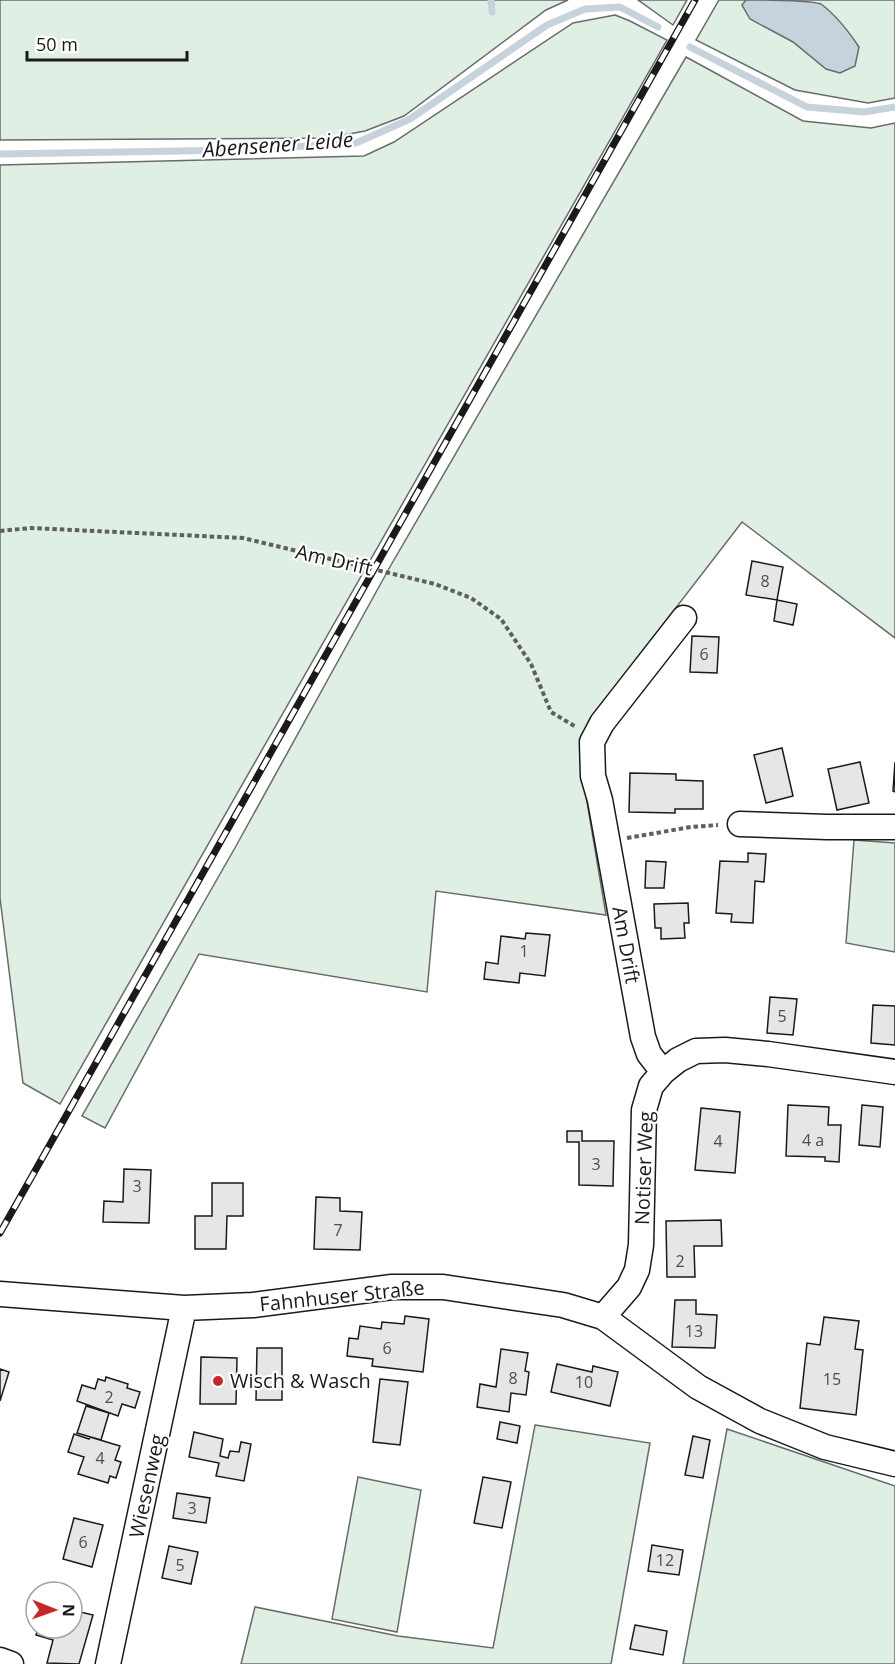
<svg xmlns="http://www.w3.org/2000/svg" width="895" height="1664" font-family="'Open Sans',sans-serif">
  <style>
    .green { fill: #e0efe3; stroke: #6a6a6a; stroke-width: 1.5 }
    .water { fill: #c6d2dc; stroke: #6a6a6a; stroke-width: 1.5 }
    .lines { fill: none; stroke-linecap: round; stroke-linejoin: round }
    .stream { stroke: #c6d2dc; stroke-width: 7 }
    .building { fill: #e6e6e6; stroke: #1a1a1a; stroke-width: 1.5 }
    .minor-casing { stroke: #1a1a1a; stroke-width: 27 }
    .path { stroke: #5f5f5f; stroke-width: 4; stroke-dasharray: 4.5 3; stroke-linecap: butt }
    .minor { stroke: #fff; stroke-width: 24 }
    .rail-casing { stroke: #1a1a1a; stroke-width: 7 }
    .rail { stroke: #fff; stroke-width: 4.5; stroke-dasharray: 14; stroke-linecap: butt }
    .poi-dot { fill: #c62828; stroke: #fff; stroke-width: 2 }
    .labels { text-anchor: middle; stroke-width: 4.5; stroke-linejoin: round; paint-order: stroke }
    .number-label { font-size: 16px; fill: #4d4d4d }
    .street-label { font-size: 20px; fill: #1a1a1a; stroke: #fff }
    .poi-label { font-size: 20px; fill: #1a1a1a; stroke: #fff; text-anchor: start }
    .water-label { font-size: 21px; font-style: italic; fill: #1a1a1a; stroke: #fff }
  </style>
  <rect width="100%" height="100%" fill="#fff"/>
  <!-- green -->
  <path class="green" d="M0,0H568L546,10L404,116L365,131L328,138L0,140Z
    M638,0H687L673,25Z
    M719,0H895V98L868,103L795,90L696,40Z
    M615,15L630,21L667,40L60,1104L23,1083L0,898V165L364,156L394,142L573,23Z
    M686,57L803,121L871,128L895,123V638L742,522L597,710L584,784L606,915L436,891L427,992L199,954L105,1128L82,1116L236,846L391,565Z
    M854,840L895,843V952L846,943Z
    M535,1425L650,1443L611,1664H241L255,1607L398,1636L493,1648Z
    M727,1429L895,1486V1664H683Z
    M358,1477L421,1490L397,1632L332,1619Z"/>
  <!-- water -->
  <path class="water" d="M746,0C764,0 807,0 821,4C836,15 849,32 859,47L855,66L840,73L826,69L793,42L750,19L742,5Z"/>
  <g class="lines">
    <!-- stream -->
    <path class="stream" d="M491,0L492,12
      M690,47L807,107L864,112L895,107
      M0,154L240,150L356,143L410,119L547,25L585,9L620,7L658,27"/>
  </g>
  <!-- building -->
  <path class="building" d="M752,561L783,567L777,600L746,595Z
    M777,600L797,604L793,625L774,621Z
    M692,636L719,637L717,673L690,672Z
    M782,748L793,796L766,803L754,755Z
    M860,762L869,803L837,810L828,769Z
    M895,762V792L893,791Z
    M630,773L676,774V780L703,781V809H675V813L629,812Z
    M748,853L766,854L764,882L755,881L753,923L731,922L732,914L716,913L720,861L748,862Z
    M646,861L666,862L664,888H645Z
    M688,903L689,923H684L685,938L661,939V928H655L654,904Z
    M526,933L550,935L545,976L520,973L519,983L484,979L486,962L498,964L501,936L525,939Z
    M770,997L797,999L793,1035L767,1033Z
    M873,1005L895,1006V1045L871,1043Z
    M788,1105L829,1107L828,1125H841L839,1162L825,1161V1157L786,1156Z
    M862,1105L883,1107L880,1147L859,1145Z
    M701,1108L740,1112L735,1173L695,1170Z
    M567,1131H582V1141H614L613,1186L579,1185V1142H567Z
    M124,1169L151,1170L149,1223L103,1222L104,1201L123,1202Z
    M212,1183H243V1216H227L226,1249H195V1216H212Z
    M316,1197L340,1198V1211L362,1212L360,1250L314,1249Z
    M721,1220L722,1246H694L695,1277H667L666,1221Z
    M675,1300H696V1314L717,1315L715,1348L672,1347Z
    M405,1316L429,1319L423,1372L372,1366L373,1359L347,1356L349,1338L358,1339L360,1326L381,1329L382,1322L404,1324Z
    M824,1317L859,1321L855,1349L863,1350L856,1415L800,1408L807,1343L820,1345Z
    M257,1348H282V1400H256Z
    M501,1349L528,1353L525,1371L529,1372L526,1395L511,1393L509,1412L477,1407L480,1384L496,1387Z
    M201,1357L237,1358L236,1404H200Z
    M557,1364L592,1372L593,1366L618,1372L610,1406L551,1392Z
    M0,1369L9,1372L0,1401Z
    M106,1377L128,1384L127,1388L140,1392L135,1408L122,1404L118,1416L77,1401L82,1385L95,1389L98,1379L105,1381Z
    M380,1379L408,1382L400,1445L373,1442Z
    M86,1406L109,1413L101,1440L77,1433Z
    M500,1422L520,1426L517,1443L497,1439Z
    M194,1432L223,1439L220,1456L228,1458L230,1451L239,1452L241,1442L251,1444L244,1481L216,1476L219,1463L189,1457Z
    M74,1434L89,1439L90,1437L120,1446L115,1460L121,1462L116,1478L110,1476L108,1483L78,1474L84,1457L68,1452Z
    M693,1436L710,1440L703,1478L685,1475Z
    M483,1477L511,1482L502,1528L474,1523Z
    M177,1493L210,1498L206,1523L173,1518Z
    M74,1518L103,1525L92,1567L63,1559Z
    M652,1545L683,1550L679,1575L648,1571Z
    M169,1546L198,1552L191,1584L162,1578Z
    M72,1610L93,1615L79,1664L47,1663L53,1640L36,1635L38,1628H72Z
    M635,1625L667,1631L663,1655L630,1649Z"/>
  <g class="lines">
    <defs>
      <path id="minor" d="M740,824L827,827H895
        M663,1072L649,1054L643,1037L600,800L593,776L592,742L602,723L684,618
        M0,1294L184,1308L253,1305L392,1287H443L563,1305L603,1317L698,1387L760,1421L825,1447L895,1464
        M603,1317L629,1287L637,1270L641,1245L644,1110L651,1086L663,1072L678,1060L696,1051L725,1050L768,1054L895,1072
        M0,1660L11,1664
        M108,1664L184,1308"/>
    </defs>
    <!-- minor casing -->
    <use href="#minor" class="minor-casing"/>
    <!-- path -->
    <path class="path" d="M0,531L31,528L243,538L435,584L471,598L501,619L531,664L551,712L576,727
      M627,838L691,827L718,825"/>
    <!-- minor -->
    <use href="#minor" class="minor"/>
    <defs>
      <path id="rail" d="M0,1233L695,0"/>
    </defs>
    <!-- rail casing -->
    <use href="#rail" class="rail-casing"/>
    <!-- rail -->
    <use href="#rail" class="rail"/>
  </g>
  <!-- markers -->
  <circle class="poi-dot" cx="218" cy="1381" r="6"/>
  <g class="labels">
    <!-- number labels -->
    <g class="number-label">
      <text x="765" y="587">8</text>
      <text x="704" y="660">6</text>
      <text x="524" y="957">1</text>
      <text x="782" y="1022">5</text>
      <text x="813" y="1146">4 a</text>
      <text x="718" y="1147">4</text>
      <text x="596" y="1170">3</text>
      <text x="137" y="1192">3</text>
      <text x="338" y="1236">7</text>
      <text x="680" y="1267">2</text>
      <text x="694" y="1337">13</text>
      <text x="387" y="1354">6</text>
      <text x="513" y="1384">8</text>
      <text x="832" y="1385">15</text>
      <text x="584" y="1388">10</text>
      <text x="109" y="1403">2</text>
      <text x="100" y="1464">4</text>
      <text x="192" y="1514">3</text>
      <text x="83" y="1548">6</text>
      <text x="665" y="1566">12</text>
      <text x="180" y="1571">5</text>
    </g>
    <!-- street labels -->
    <g class="street-label">
      <text transform="translate(334 560) rotate(13)" y="7">Am Drift</text>
      <text transform="translate(626 945) rotate(80)" y="7">Am Drift</text>
      <text transform="translate(644 1168) rotate(-88)" y="7">Notiser Weg</text>
      <text transform="translate(342 1296) rotate(-6)" y="7">Fahnhuser Straße</text>
      <text transform="translate(147 1486) rotate(-78)" y="7">Wiesenweg</text>
    </g>
    <!-- poi labels -->
    <g class="poi-label">
      <text x="230" y="1388">Wisch &amp; Wasch</text>
    </g>
    <!-- water labels -->
    <g class="water-label">
      <text transform="translate(278 145) rotate(-4)" y="7">Abensener Leide</text>
    </g>
  </g>
  <!-- north arrow -->
  <g transform="translate(54 1610) rotate(91)"><circle r="28" fill="#ffffff" stroke="#a3a3a3" stroke-width="1.5"/>
  <path d="M0-4.5L10 22L0 15L-10 22Z" fill="#c62828"/>
  <text y="-9" font-size="16" font-weight="bold" text-anchor="middle" fill="#1a1a1a">N</text>
  </g>
  <!-- scale -->
  <path d="M27 51v9h160v-9" fill="none" stroke="#1a1a1a" stroke-width="3"/>
  <text x="36" y="51" font-size="18" fill="#1a1a1a" stroke="#ffffff" stroke-width="4.5" paint-order="stroke">50 m</text>
</svg>
